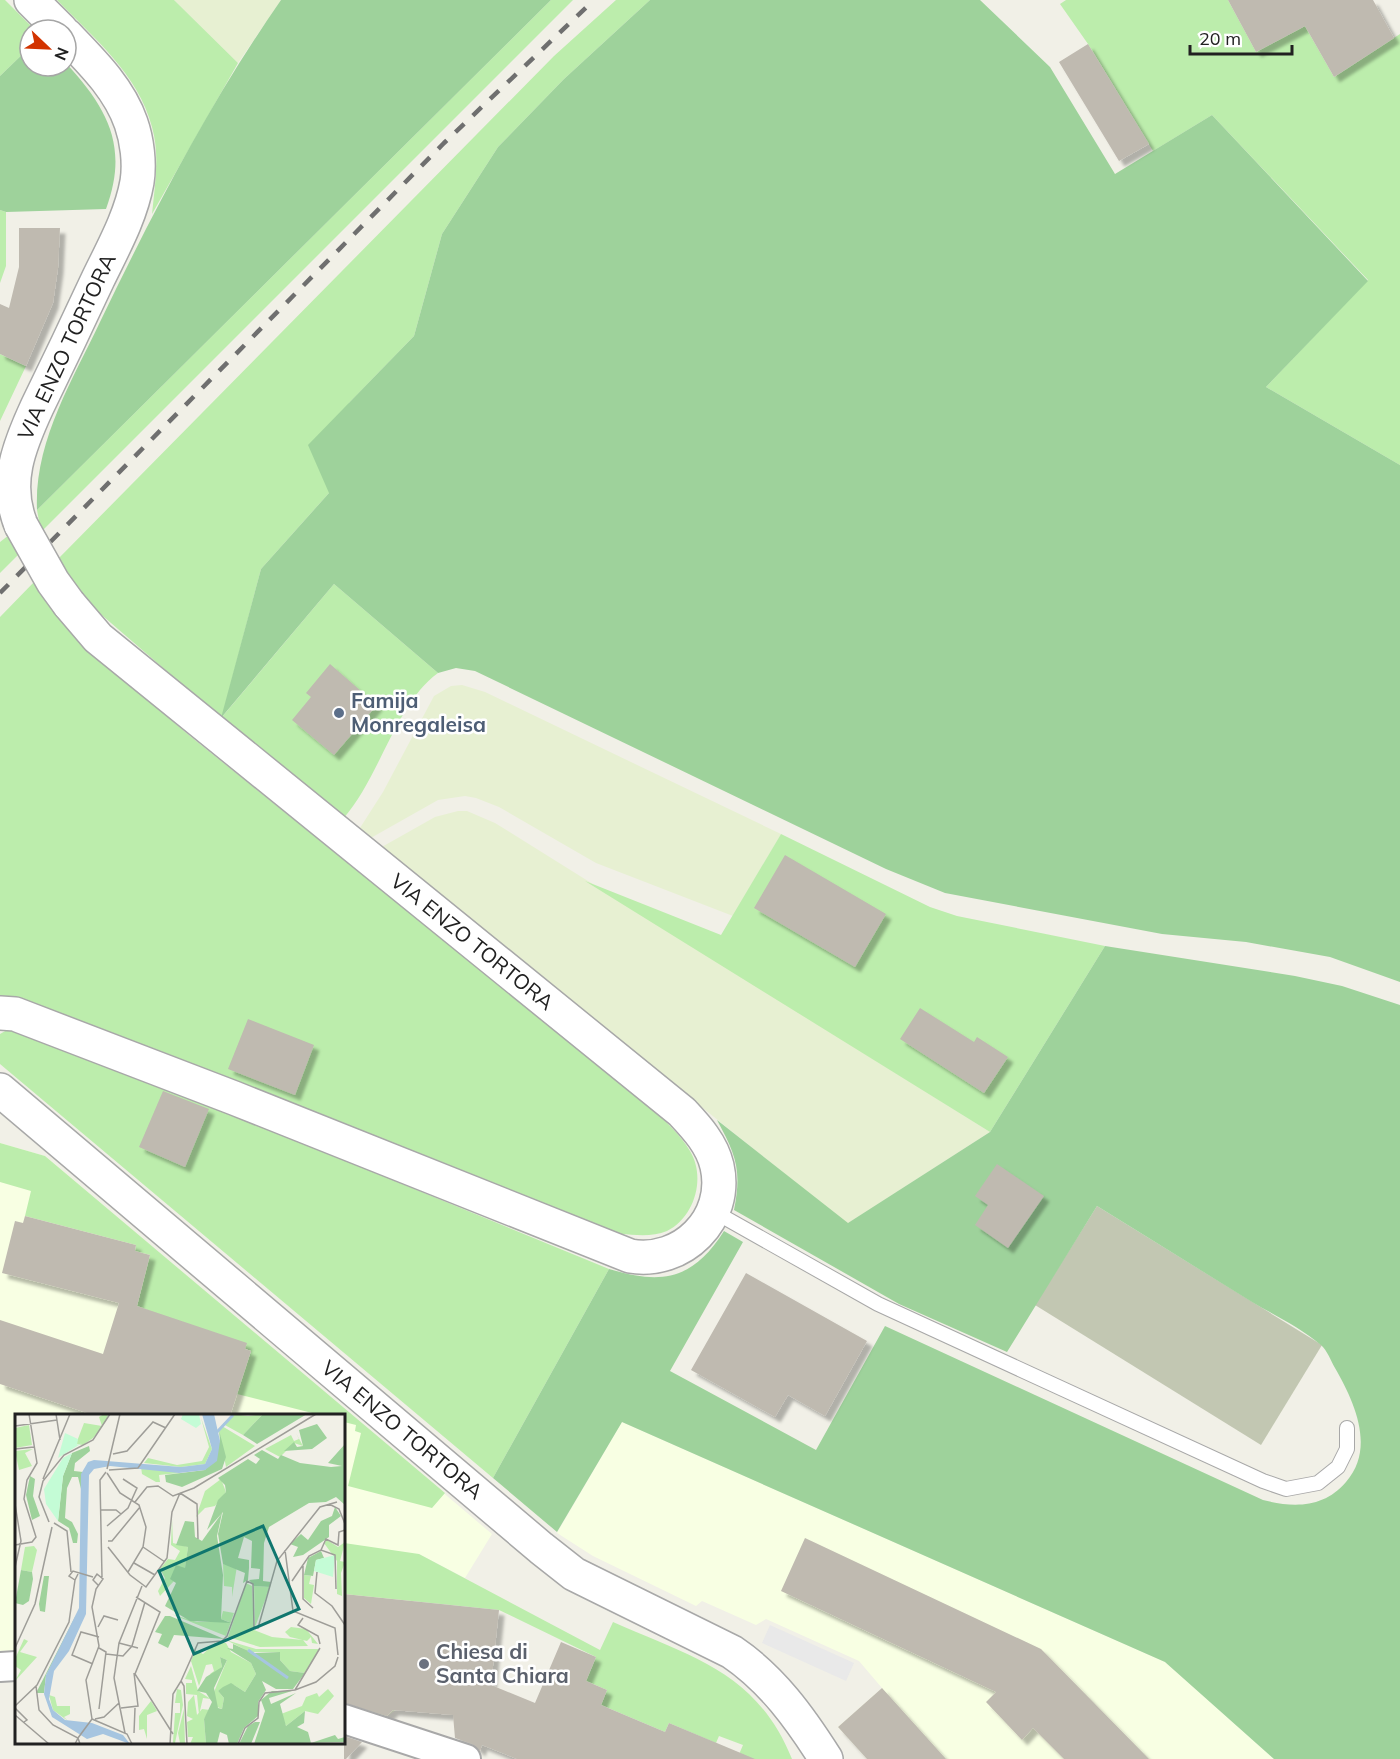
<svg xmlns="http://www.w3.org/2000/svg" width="1400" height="1759" font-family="Mulish,sans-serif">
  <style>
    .education { fill: #f8ffe3 }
    .construction { fill: #c2c7b2 }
    .farmland { fill: #e7f0d2 }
    .grass { fill: #bcedac }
    .forest { fill: #9ed29b }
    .parking { fill: #e9e9e9 }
    .building { fill: #bfbab0; filter: url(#shadow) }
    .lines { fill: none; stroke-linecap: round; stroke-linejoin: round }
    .service-casing { stroke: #a8a8a8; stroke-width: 16 }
    .minor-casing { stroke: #a8a8a8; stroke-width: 32 }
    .tertiary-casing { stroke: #a8a8a8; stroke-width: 36 }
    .service { stroke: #fff; stroke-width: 14 }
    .minor { stroke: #fff; stroke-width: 28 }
    .tertiary { stroke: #fff; stroke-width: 33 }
    .rail { stroke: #6f6f6f; stroke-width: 4.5; stroke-dasharray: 12 12; stroke-linecap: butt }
    .tertiary-bridge-casing { stroke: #a8a8a8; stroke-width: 36; stroke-linecap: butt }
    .tertiary-bridge { stroke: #fff; stroke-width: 33 }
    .service-dot { fill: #5c6f8a; stroke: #fff; stroke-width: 2 }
    .worship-dot { fill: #6b7280; stroke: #fff; stroke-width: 2 }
    .labels { text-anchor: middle; stroke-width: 5; stroke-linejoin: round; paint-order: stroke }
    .street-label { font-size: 21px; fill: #212121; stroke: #fff }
    .service-label { font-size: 21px; font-weight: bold; fill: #4e5e75; stroke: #fff; text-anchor: start }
    .worship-label { font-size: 21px; font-weight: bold; fill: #5b616d; stroke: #fff; text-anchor: start }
    .inset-river { fill: none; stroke: #a6c5e0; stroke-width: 3 }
    .inset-road { fill: none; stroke: #9e9d98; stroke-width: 1.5 }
    .view { fill: #0f766e; fill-opacity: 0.15; stroke: #0f766e; stroke-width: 3 }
    .inset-edge { fill: none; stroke: #212121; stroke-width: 3 }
  </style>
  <defs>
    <filter id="shadow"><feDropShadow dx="5.5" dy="5.5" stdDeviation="1.5" flood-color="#0004"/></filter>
  </defs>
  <rect width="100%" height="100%" fill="#f1f0e7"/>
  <!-- education -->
  <path class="education" d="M0,1143L45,1156L492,1534L465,1578L419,1554L396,1710L386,1717L344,1703V1416H16V1654L0,1655Z
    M622,1422L1165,1662L1274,1759H867L838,1727L882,1688L859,1661L766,1619L756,1625L702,1601L696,1606L593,1556L557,1533Z"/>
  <!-- construction -->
  <path class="construction" d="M1097,1206L1322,1345L1261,1445L1035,1305Z"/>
  <!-- farmland -->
  <path class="farmland" d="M174,0H281L238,63Z
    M462,685L485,692L781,834L733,916L596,863L499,807L476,798L465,796L438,800L369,839L358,831L383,792L434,696L451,686Z
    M458,811H467L495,823L990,1132L847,1224L380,848L435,817Z"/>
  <!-- grass -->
  <path class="grass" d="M0,0H5L35,30H30V47L0,76Z
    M57,0H174L238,63L152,214C155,185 160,155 152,127C139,75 93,37 57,0Z
    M551,0H573L41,532L37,510Z
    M616,0H650L564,79L498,147L442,234L414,336L349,403L329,493L261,569L222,717L334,584L438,673C396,703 380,777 343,819L221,718L89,604L58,559L554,56Z
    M1066,0H1228L1256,52L1305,26L1334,77L1400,34V465L1266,387L1368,280L1212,115L1153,151L1088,44L1060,4Z
    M0,210L6,212V266L0,283Z
    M0,354L26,366L0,421Z
    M9,535L19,554L0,573V542Z
    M35,581L73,634L95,655L190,736L650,1106C664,1120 680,1134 690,1151C706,1177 695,1217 667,1231C653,1237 636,1235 621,1234L189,1063L12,997L0,996V617Z
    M781,834L930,907L957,916L1105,946L990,1132L585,881L721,935Z
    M7,1030H15L227,1112L609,1269L493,1478L0,1064V1034Z
    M0,1143L45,1156L445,1493L432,1508L348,1486L361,1433L355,1431L356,1425L344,1422V1416L320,1415L237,1394L251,1351L137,1306L150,1255L135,1251L136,1245L25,1216L31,1191L0,1182Z
    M344,1543L419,1554L600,1650L613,1622C692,1657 757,1672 792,1759H737L743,1745L719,1736L716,1743L669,1723L665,1732L601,1705L607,1690L586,1681L596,1657L499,1610L344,1594Z"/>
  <!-- forest -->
  <path class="forest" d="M281,0H551L37,510C34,442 72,381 100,322C154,210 210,102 281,0Z
    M650,0H980L1050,67L1115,174L1212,115L1368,281L1266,387L1400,465V982L1330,957L1246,942L1162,934L945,893L886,869L475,671L456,668L438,673L334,584L221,718L261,569L329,493L308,445L414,336L442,234L498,147L564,79Z
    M30,47V66H66V63C108,109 129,147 106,209L6,212L0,210V76Z
    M1105,946L1295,976L1342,986L1400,1005V1759H1274L1165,1662L622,1422L557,1532L493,1478L609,1269C662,1285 693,1280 724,1231L743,1242L670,1371L816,1450L885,1326L1263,1500C1294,1508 1324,1508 1346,1482C1376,1448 1354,1401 1335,1368C1331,1361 1327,1350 1321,1345C1301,1328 1274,1315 1252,1302C1200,1270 1149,1238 1097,1206L1007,1352L899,1304L734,1210C742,1170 736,1155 717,1120L848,1223L990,1132Z"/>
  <!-- parking -->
  <path class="parking" d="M770,1625L854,1663L846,1681L762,1643Z"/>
  <!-- building -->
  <path class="building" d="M1228,0H1373L1394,38L1334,77L1305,26L1256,52Z
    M1088,44L1149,144L1119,161L1059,62Z
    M19,228H60L58,268L53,303L26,366L0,354V304L9,308L19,267Z
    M330,664L377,705L334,755L292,720L311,697L306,693Z
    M785,855L886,914L855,967L754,908Z
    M920,1008L974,1042L977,1037L1008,1057L984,1093L900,1039Z
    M248,1019L314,1045L295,1095L228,1069Z
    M163,1091L209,1109L185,1167L139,1147Z
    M997,1164L1044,1196L1008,1248L975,1225L988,1205L975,1196Z
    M25,1216L136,1245L135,1251L150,1255L137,1306L247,1343L245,1349L251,1351L230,1416H96L0,1384V1320L103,1354L119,1303L2,1273L15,1221L23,1223Z
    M746,1273L867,1341L825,1416L788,1395L775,1417L691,1370Z
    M805,1538L1041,1649L1149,1759H1064L1033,1728L1022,1740L986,1702L996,1692L781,1591Z
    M344,1594L499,1610L491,1685L535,1703L561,1642L596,1657L586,1681L607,1690L601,1705L665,1732L669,1723L755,1759H517L482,1745L480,1751L472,1744L455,1738L453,1715L393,1710L387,1716L344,1703Z
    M882,1688L946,1759H867L838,1727Z
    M344,1736L362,1742L346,1759H344Z"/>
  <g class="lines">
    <defs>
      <path id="service" d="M713,1211L878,1304L1263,1481L1286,1489L1318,1483L1338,1467L1347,1449V1428"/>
      <path id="minor" d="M0,1667L16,1666
        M344,1719L466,1759"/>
      <path id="tertiary" d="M31,0L61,30
        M21,525C4,483 19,446 37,407C58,364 78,322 98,279C113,248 131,216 137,182C140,163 137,140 131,123C119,88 91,61 66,35
        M0,1013L15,1014L234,1098L630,1256C682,1265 729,1219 717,1166C712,1144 696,1127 682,1112L98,638L69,604
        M0,1090L541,1548L574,1574L732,1652C772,1679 800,1718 826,1759"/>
    </defs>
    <!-- service casing -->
    <use href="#service" class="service-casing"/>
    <!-- minor casing -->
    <use href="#minor" class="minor-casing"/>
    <!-- tertiary casing -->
    <use href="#tertiary" class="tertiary-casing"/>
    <!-- service -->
    <use href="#service" class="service"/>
    <!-- minor -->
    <use href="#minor" class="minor"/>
    <!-- tertiary -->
    <use href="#tertiary" class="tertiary"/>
    <!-- rail -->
    <path class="rail" d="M0,593L444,143L594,0"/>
    <defs>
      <path id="tertiary-bridge" d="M21,525L53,582L69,604"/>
    </defs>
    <!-- tertiary-bridge casing -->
    <use href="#tertiary-bridge" class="tertiary-bridge-casing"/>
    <!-- tertiary-bridge -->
    <use href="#tertiary-bridge" class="tertiary-bridge"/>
  </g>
  <!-- markers -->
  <circle class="service-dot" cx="339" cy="713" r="6"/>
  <circle class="worship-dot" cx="424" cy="1664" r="6"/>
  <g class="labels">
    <!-- street labels -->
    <g class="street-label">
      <text transform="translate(67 347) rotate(-65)" y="7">VIA ENZO TORTORA</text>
      <text transform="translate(472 942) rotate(39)" y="7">VIA ENZO TORTORA</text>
      <text transform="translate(402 1430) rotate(40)" y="7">VIA ENZO TORTORA</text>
    </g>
    <!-- service labels -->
    <g class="service-label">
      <text x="351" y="708">Famija<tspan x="351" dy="24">Monregaleisa</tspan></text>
    </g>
    <!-- worship labels -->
    <g class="worship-label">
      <text x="436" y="1659">Chiesa di<tspan x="436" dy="24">Santa Chiara</tspan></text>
    </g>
  </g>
  <!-- overview -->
  <g transform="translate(15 1414)">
    <rect width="330" height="330" fill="#f1f0e7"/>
    <path d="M89,0H93L92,5L89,10L83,18L78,24L68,31L61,30L69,9L87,12L84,3ZM218,0L233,2L248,0L228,21L208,10ZM186,4L197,35L190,50L166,53L129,49L133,44L162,51L187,47L194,33ZM14,11L17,31L0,34V14ZM207,12L240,32L211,53L204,16ZM281,19L288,32L279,29L265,43L250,35L276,21L279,27L284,25ZM18,35L10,39L17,52L4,56L0,37ZM126,53L149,55L164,59L144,61L145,68H141L127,60ZM206,65L211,78L200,92L190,94L181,103L190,77ZM157,104L158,129L173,133L170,155L156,165L159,167L145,182L143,177L150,164L145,155L153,145L160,146L165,137L156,131ZM312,126L323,133L330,128L325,147L330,148L326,159L327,182L322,180V147L309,129ZM19,132L22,136L17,158L6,156L10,133ZM208,150L222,152L217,183V173L209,172ZM289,161L296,162L294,170L299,171L296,190L289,184ZM231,169L237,172L239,216L257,223L288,226L293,232L245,233L213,223ZM239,172L255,173L240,213ZM208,197L219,199L211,222L156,200L182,208H214L206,205ZM276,213L291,215L303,230L297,229L296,223L292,227L275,223L270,218ZM9,225L13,227L5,238L22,243L0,267L6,256L0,252V245ZM211,226L241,235H304L290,259L275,257L265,246V238H235ZM200,229H211L216,238L236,249L241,260L230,278L219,271L203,277L209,284L207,295L200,292L199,278L212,246L205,243L207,253L199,262L195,260L199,257L197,250L191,251L184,272L176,247L180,236L188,240ZM176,252L183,277L196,285L188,284L184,301L182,281L171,280V269H177V266L170,265ZM162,275L166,276L168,291L160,329H165L163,319L169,295L170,330H159L158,328L160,299H165V289H160ZM313,275L319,282L303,300L290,297L271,312L266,300L287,292L291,283L302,279L304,283ZM34,281L40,283L42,292H55V300L49,303L53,307L38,296ZM179,281L182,301L187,295L195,296L189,305L191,330H175L178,323H173L172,308L178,305L172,302L173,288ZM136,287L142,297L132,301V325L129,315L124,316V302Z" fill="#bcedac"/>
    <path d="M248,0H292L242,30L228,21ZM302,10L312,24L297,35L269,37L279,28L282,33L288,32L284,16ZM204,16L211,43L207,55L167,73L151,68L150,61L190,56L205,27ZM330,30V91L321,83L311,88L294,89L254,113L249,129L248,167L256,168L255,173L239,172L234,166L244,165L245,155L236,154L237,127L229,123L223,144L234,146V154L233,166L228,169L230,159L208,150L203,120L208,98L192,116L203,86L211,78L210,71L203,64L233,45L241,50L245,45L239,41L247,36L263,45L266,41L285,49L316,53L327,52L313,49ZM74,32L75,37L60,49L59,57L68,58L66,75L63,63H57L52,74L50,104L57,108L63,120L62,129H58L54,114L43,107L48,62L57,39ZM15,62L20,65L18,82L25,102L17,106L11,81ZM320,93L326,102L314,111V123L288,141L278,143L283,133L275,130L286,120L293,126L306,107L317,102ZM207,99L202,122L208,161L206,205L216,209L175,207L150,192L161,169L155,165L161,151L170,154L173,133L161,131L170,107L179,108L180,123L187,127ZM306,137L309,144L301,146L298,162L289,161L293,144ZM6,156L17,158L18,165L14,187L8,191L0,189ZM29,162H34L30,198L25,197L24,190ZM150,202H155L209,225L159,221L153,234L143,229L147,220L140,218ZM60,203V209L31,261L29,279H21ZM218,230L238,239L265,238V246L275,257L290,259L278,275H261L247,267L251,276L243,288V302L229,314L222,330H214L212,321L205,318L202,330H191L189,305L197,288L191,279L182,277L191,263L207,253L205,243L212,246L199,274L203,294L207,295L209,284L203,277L208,273L216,269L230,278L241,260L236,249L212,234L218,235ZM257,277H277L254,284L256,290L281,279L265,290L271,312L290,297L289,309L282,313L293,318L296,329L320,321L323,325L330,323V328L239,330L250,297L246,286ZM240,308H245L236,330H224L233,312Z" fill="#9ed29b"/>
    <path d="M168,0H184L186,10L181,14L166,5ZM50,19L63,25L62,31L67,29L43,44ZM57,39L48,62L43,107L31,90L29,75L48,44ZM320,141L318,163L299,157L301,146Z" fill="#c4fcd6"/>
    <path d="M187,0H199L205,27L202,47L190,56L164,59L95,52L79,55L74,61L71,200L54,237L39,257L34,285L38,296L50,306L77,309L108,321L115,330L88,320L72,325L37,303L29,280L31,261L64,194L66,60L73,48L79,46L166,53L190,50L197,35Z" fill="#a6c5e0"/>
    <path class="inset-river" d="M202,18L218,1M233,236L273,264"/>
    <path class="inset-road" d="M41,0L45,26M0,12L42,6M0,35L19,33M98,40L112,37L138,8L151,14M92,55L105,0M94,56L123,54L160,0M92,59L105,79L124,91L131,113L128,133L113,158M28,65L55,0M165,79L182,90L183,125M120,88L132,73L143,72L158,82L179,74L301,0M0,90L6,127L0,153M314,90L324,95L330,110M86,96H101L106,100M34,108L24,83L28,67L49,41L78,26L95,0M39,109L52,117L56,158M92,112L113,94L122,74L108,65M93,127H97L125,93M0,131L17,128L21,123L9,85L12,66L22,49L14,0M93,133L115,161L131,173L152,144L157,98L165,79M128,133L150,148M270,136L278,197L320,214L323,241M306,136L311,125L323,131L324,118L330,116M119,149L140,161M288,152V185L298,194M302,158L300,179L317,192L330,211M63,160L60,166L54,162L58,157L78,163M87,163L85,66L91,58M277,167L294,142L306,136L320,141L321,175M121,183L145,198L120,260L158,320M288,204L283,211L303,222L305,230M83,213L89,202L103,206M104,229L123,234M0,234L20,190L37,113M84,234L91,238L84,295M91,240L108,242L117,232L130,188M78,250L57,241L66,218L84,223M166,267L183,229L207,227L212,222L232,167L238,170L239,213L243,214L262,147L305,93L322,88M21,272L24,296L38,311L63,324L60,330M280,276L305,234M0,292L22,271L54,208L60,166M0,294L12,306L9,308M106,294L123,292L119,259M0,301L34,330M77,305L71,266L84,232L77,193L81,175L88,165L82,160L78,166L83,171M77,305L112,320L117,330M80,305L89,303L104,289M110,319L99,264L104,229L127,172M119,319L120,294M65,330L63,324L77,305M155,330L158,280L166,267L169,272L172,330M223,330L230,314L243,304L244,288L250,279L280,276L301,268L320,252L323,243"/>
    <path class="view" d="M248,112L284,195L179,240L144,157Z"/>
    <rect width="330" height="330" class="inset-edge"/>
  </g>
  <!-- north arrow -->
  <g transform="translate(48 48) rotate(113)"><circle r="28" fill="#ffffff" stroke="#a6a6a6" stroke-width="1.5"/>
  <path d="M0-4.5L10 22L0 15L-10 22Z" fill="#d23300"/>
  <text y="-9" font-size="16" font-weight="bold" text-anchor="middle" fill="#212121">N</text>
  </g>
  <!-- scale -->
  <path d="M1190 45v9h102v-9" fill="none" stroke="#212121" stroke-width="3"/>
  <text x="1199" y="45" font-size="18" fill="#212121" stroke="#ffffff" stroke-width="4.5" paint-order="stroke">20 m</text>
</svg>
